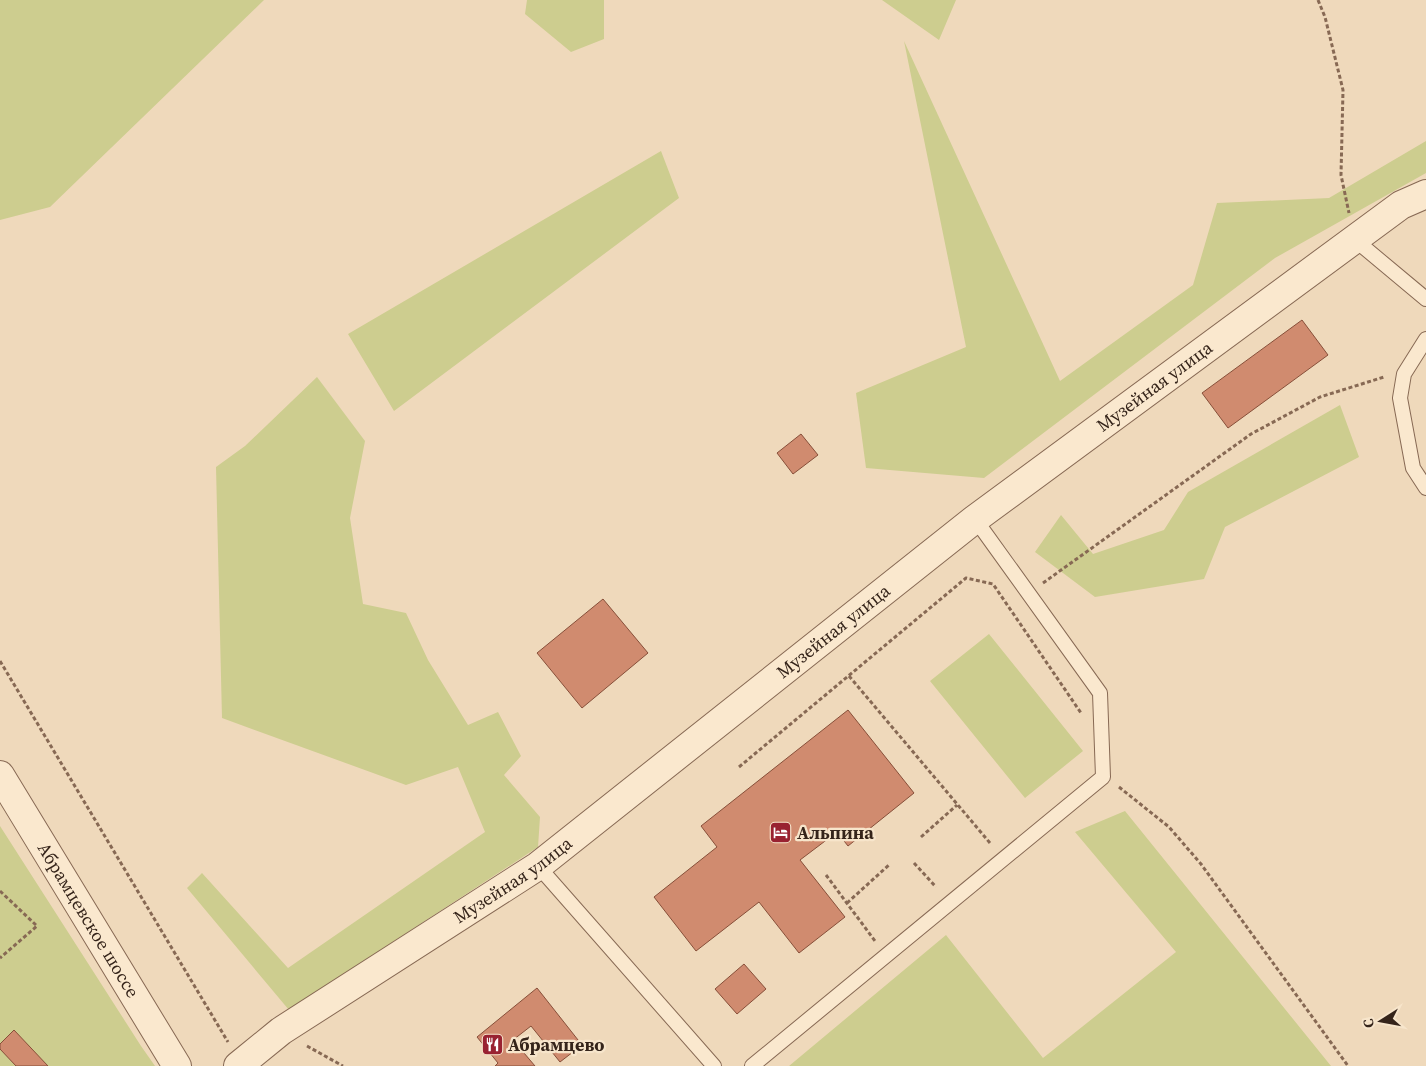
<svg xmlns="http://www.w3.org/2000/svg" width="1426" height="1066" font-family="'Source Serif 4',serif">
  <style>
    .green { fill: #cdcd8f }
    .building { fill: #d08b6f; stroke: #874f39 }
    .lines { fill: none; stroke-linecap: round; stroke-linejoin: round }
    .service-casing { stroke: #876954; stroke-width: 16 }
    .tertiary-casing { stroke: #876954; stroke-width: 30 }
    .path { stroke: #876954; stroke-width: 3; stroke-dasharray: 4 2.5; stroke-linecap: butt }
    .service { stroke: #fae8ce; stroke-width: 14 }
    .tertiary { stroke: #fae8ce; stroke-width: 28 }
    .labels { text-anchor: middle; stroke-width: 4.5; stroke-linejoin: round; paint-order: stroke }
    .street-label { font-size: 18px; fill: #35241a; stroke: #f7e5cb }
    .poi-label { font-size: 18px; font-weight: bold; fill: #35241a; stroke: #f7e5cb; text-anchor: start }
  </style>
  <rect width="100%" height="100%" fill="#efd9bb"/>
  <!-- green -->
  <path class="green" d="M0,0H264L50,207L0,220Z
    M527,0H604V39L571,52L525,14Z
    M882,0H956L939,40Z
    M904,41L1060,381L1193,285L1217,203L1329,198L1426,141V173L1275,258L984,478L866,468L856,393L966,347Z
    M661,151L679,198L394,411L348,334Z
    M317,377L365,441L350,518L363,604L406,613L428,660L468,725L498,712L521,756L504,775L540,817L538,847L289,1010L187,888L202,873L288,968L485,832L458,767L406,785L222,718L216,467L245,446Z
    M1340,405L1359,457L1225,527L1204,579L1095,597L1035,552L1061,515L1093,554L1164,530L1188,492Z
    M989,634L1083,751L1025,798L930,681Z
    M1125,811L1331,1066H789L946,935L1043,1058L1176,952L1075,832Z
    M0,826L141,1046L155,1066H0Z"/>
  <!-- building -->
  <path class="building" d="M1302,320L1328,355L1228,428L1202,393Z
    M801,434L818,455L793,474L777,453Z
    M603,599L648,653L582,708L537,653Z
    M848,710L914,793L848,846L837,832L800,860L845,917L799,953L759,902L696,951L654,897L717,847L701,826Z
    M744,964L766,989L737,1014L715,989Z
    M537,988L582,1045L560,1062L531,1026L513,1040L535,1066H495L498,1063L477,1037Z
    M14,1030L48,1066H16L0,1049V1044Z"/>
  <g class="lines">
    <defs>
      <path id="service" d="M1354,239L1426,299
        M1426,339L1404,374L1400,398L1413,468L1426,488
        M538,866L714,1066
        M752,1066L1103,777L1100,693L975,519"/>
      <g id="tertiary">
        <path id="s1" d="M0,775L177,1066"/>
        <path id="s2" d="M238,1066L281,1031L538,866L975,519L1401,205L1426,194"/>
      </g>
    </defs>
    <!-- service casing -->
    <use href="#service" class="service-casing"/>
    <!-- tertiary casing -->
    <use href="#tertiary" class="tertiary-casing"/>
    <!-- path -->
    <path class="path" d="M1318,0L1325,17L1343,90L1341,175L1349,213
      M1043,583L1251,434L1320,397L1384,377
      M0,661L228,1042
      M849,676L990,843
      M739,767L966,578L993,584L1081,713
      M1119,787L1169,827L1201,864L1348,1066
      M921,837L957,805
      M914,863L936,887
      M826,875L875,941
      M0,891L37,926L0,958
      M847,903L890,864
      M307,1046L343,1066"/>
    <!-- service -->
    <use href="#service" class="service"/>
    <!-- tertiary -->
    <use href="#tertiary" class="tertiary"/>
  </g>
  <!-- icons -->
  <defs>
    <symbol id="hotel-square" viewBox="-11 -11 22 22"><rect x="-9" y="-9" width="18" height="18" rx="4" fill="#992231" stroke="#f7e5cb"/><path d="M-6-4.5h1.5V1H6V5H4.5V3h-9V5H-6ZM-4 0a1.8 1.8 0 1 1 3.6 0ZM.5 0V-2.5h3Q6-2.5 6 0Z" fill="#fff"/></symbol>
    <symbol id="restaurant-square" viewBox="-11 -11 22 22"><rect x="-9" y="-9" width="18" height="18" rx="4" fill="#992231" stroke="#f7e5cb"/><path d="M-5-6h1v4h1v-4h1v4h1v-4h1v5L-1.5 .5V6h-2V.5L-5-1ZM5-6V6H3V1.5H1.5Q1.5-4 5-6Z" fill="#fff"/></symbol>
  </defs>
  <g fill-rule="evenodd">
    <use href="#hotel-square" x="768" y="820" width="25" height="25"/>
    <use href="#restaurant-square" x="480" y="1032" width="25" height="25"/>
  </g>
  <g class="labels">
    <!-- street labels -->
    <g class="street-label">
      <text dy="6" stroke="none"><textPath href="#s2" startOffset="1142">Музейная улица</textPath></text>
      <text dy="6" stroke="none"><textPath href="#s2" startOffset="738">Музейная улица</textPath></text>
      <text dy="6" stroke="none"><textPath href="#s2" startOffset="332">Музейная улица</textPath></text>
      <text dy="6" stroke="none"><textPath href="#s1" startOffset="170">Абрамцевское шоссе</textPath></text>
    </g>
    <!-- poi labels -->
    <g class="poi-label">
      <text x="797" y="839">Альпина</text>
      <text x="508" y="1051">Абрамцево</text>
    </g>
  </g>
  <!-- north arrow -->
  <g transform="translate(1381 1021) rotate(259)" stroke="#f7e5cb" stroke-width="4" paint-order="stroke">
  <path d="M0-4L9 19L0 12L-9 19Z" fill="#35241a"/>
  <text y="-8" font-size="14" font-weight="bold" text-anchor="middle" fill="#35241a">С</text>
  </g>
</svg>
